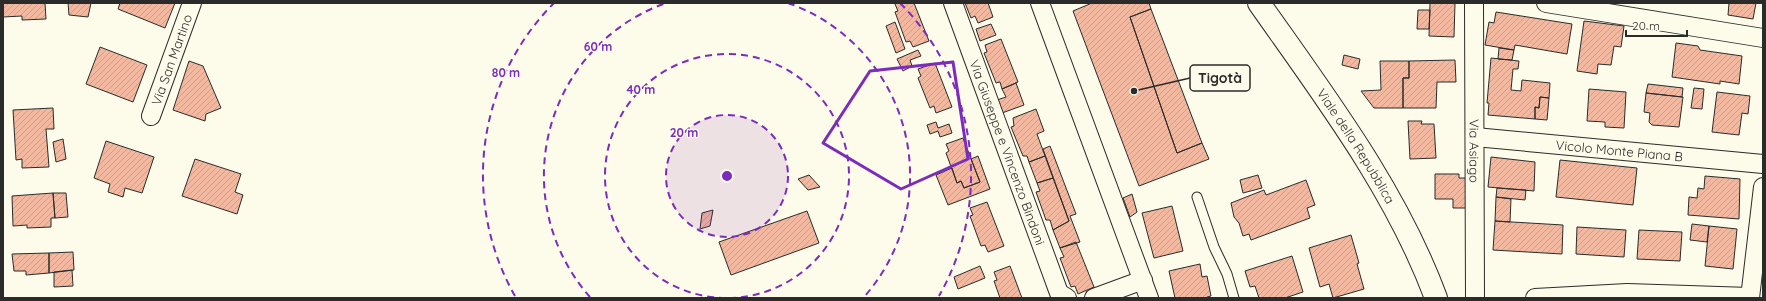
<svg xmlns="http://www.w3.org/2000/svg" width="1766" height="301" font-family="Quicksand,sans-serif">
  <style>
    .building { fill: url(#building-hatch); stroke: #2b2b2b }
    .lines { fill: none; stroke-linecap: round; stroke-linejoin: round }
    .lane-casing { stroke: #2b2b2b; stroke-width: 11 }
    .street-casing { stroke: #2b2b2b; stroke-width: 20 }
    .primary-casing { stroke: #2b2b2b; stroke-width: 24 }
    .lane { stroke: #fdfbea; stroke-width: 9 }
    .street { stroke: #fdfbea; stroke-width: 18 }
    .primary { stroke: #fdfbea; stroke-width: 22 }
    .marked { fill: none; stroke: #7b2cbf; stroke-width: 3; stroke-linejoin: round }
    .ring { fill: none; stroke: #7b2cbf; stroke-width: 2; stroke-dasharray: 7 5 }
    .labels { text-anchor: middle; stroke-width: 3; stroke-linejoin: round; paint-order: stroke }
    .street-label { font-size: 13px; fill: #2b2b2b; stroke: #fdfbea }
    .centre { fill: #7b2cbf; stroke: #fdfbea; stroke-width: 2 }
    .ring-label { font-size: 12px; text-anchor: middle; font-weight: bold; fill: #7b2cbf; stroke: #fdfbea; stroke-width: 3; stroke-linejoin: round; paint-order: stroke }
    .leader { fill: none; stroke: #2b2b2b; stroke-width: 1.5 }
    .callout-dot { fill: #2b2b2b; stroke: #fdfbea; stroke-width: 1.5 }
    .callout { fill: #fdfbea; stroke: #2b2b2b; stroke-width: 1.5 }
    .callout-label { font-size: 14px; text-anchor: middle; font-weight: bold; fill: #2b2b2b }
  </style>
  <defs>
    <pattern id="building-hatch" width="6" height="6" patternUnits="userSpaceOnUse"><rect width="6" height="6" fill="#f2b8a0"/><path d="M-1 1l2-2M0 6l6-6M5 7l2-2" fill="none" stroke="#d09e8a"/></pattern>
  </defs>
  <rect width="100%" height="100%" fill="#fdfbea"/>
  <!-- building -->
  <path class="building" d="M3,3H45L46,19L22,20V16L3,17Z
    M68,3H91L88,17L69,15Z
    M120,3H175L165,28L118,9Z
    M897,3H914L929,41L913,47L910,41L906,42L895,12L898,11L895,4Z
    M965,3H988L993,17L978,23L975,16L971,18Z
    M1092,3H1149L1151,9L1130,17L1177,153L1202,143L1209,159L1139,186L1073,11Z
    M1430,3H1455L1454,37L1429,36Z
    M1729,3H1756L1753,19L1728,15Z
    M1151,9L1202,143L1177,153L1130,17Z
    M1418,10H1430L1429,29H1417Z
    M1496,12L1572,24L1567,54L1515,45L1514,50L1485,45L1489,22L1494,23Z
    M1584,21L1624,26L1621,47L1614,46L1611,65L1598,64L1597,74L1577,71Z
    M895,22L905,49L896,53L886,26Z
    M991,24L996,35L980,41L976,29Z
    M1001,39L1018,82L1002,89L1000,82L996,83L984,53L987,52L985,45Z
    M1676,43L1698,46L1700,50L1742,56L1739,84L1720,81V84L1672,77Z
    M100,47L147,65L133,102L86,84Z
    M1499,48L1514,50L1512,60L1498,59Z
    M918,50L921,56L910,60L912,66L903,71L897,59Z
    M1344,55L1360,59L1358,69L1342,65Z
    M1491,58L1519,61L1518,69H1513L1511,90L1521,91L1522,80L1550,83L1549,98L1540,97L1539,108L1535,107V119L1488,115L1489,103H1487Z
    M1455,60L1456,82H1437L1436,108H1403V78H1409V61Z
    M189,61L203,66L221,108L206,114L205,121L173,110Z
    M1380,61H1409V78H1403V108H1374L1361,91L1381,90Z
    M935,63L952,107L936,113L934,106L930,108L918,78L921,76L918,69Z
    M1016,83L1024,105L1002,113L997,100L1006,97L1002,89Z
    M1648,84L1683,88L1682,97L1646,93Z
    M1694,88L1704,89L1702,109L1691,108Z
    M1589,89L1626,92L1624,128L1605,127V122L1587,121Z
    M1717,92L1750,96L1748,114L1742,113L1739,135L1712,132Z
    M1646,93L1683,97L1679,127L1652,125L1649,122L1650,113L1644,112Z
    M1540,97L1549,98L1547,120L1535,119V107L1539,108Z
    M53,108L54,129H46L49,167L22,168V159L16,160L13,110Z
    M1036,109L1044,131L1037,134L1045,156L1029,162L1027,156H1023L1011,127L1014,126L1013,118Z
    M1408,121H1422L1421,124H1434L1436,158L1410,159Z
    M936,122L938,128L949,124L952,133L940,137L938,131L930,134L927,125Z
    M963,138L980,182L964,188L961,181L957,183L946,153L949,151L946,144Z
    M63,139L66,159L56,162L53,142Z
    M106,141L154,157L142,193L125,188L123,197L108,192L110,184L94,178Z
    M1050,146L1076,214L1070,216L1080,242L1060,248L1053,230L1069,221L1043,149Z
    M978,156L990,189L948,205L936,175L952,168L957,183L961,181L964,188L980,182L971,159Z
    M1045,156L1053,178L1037,183L1029,162Z
    M1491,157L1535,162L1534,191L1488,187Z
    M195,159L241,174L235,192L243,195L237,214L182,196Z
    M1560,160L1637,168L1633,205L1556,197Z
    M1435,174H1459V178H1469V208H1453V199H1435Z
    M809,175L820,187L808,190L798,179Z
    M1258,175L1262,188L1243,193L1240,180Z
    M1705,176L1740,179L1739,219L1688,215L1689,197L1697,198L1698,188L1704,189Z
    M1053,178L1069,221L1053,230L1050,220H1046L1036,192L1040,191L1037,183Z
    M1306,180L1315,205L1307,208L1310,218L1251,240L1249,234L1243,236L1239,223L1234,217L1231,203L1264,190L1266,195Z
    M1497,188L1526,190L1525,200L1496,197Z
    M53,193H66L68,217L55,218Z
    M53,193L55,218H51V227L27,228V225L13,226L12,196Z
    M1132,194L1137,212L1130,217L1123,198Z
    M1496,197L1511,199L1510,222L1495,221Z
    M987,202L1004,246L988,252L985,245L981,246L970,216L973,215L970,208Z
    M1172,206L1183,251L1154,258L1142,213Z
    M713,210L710,226L700,229L702,213Z
    M807,211L819,243L731,275L719,242Z
    M1495,221L1563,225L1562,254L1493,250Z
    M1692,224L1709,226L1707,242L1690,240Z
    M1709,226L1737,229L1733,269L1705,266Z
    M1577,227L1626,230L1624,257L1576,254Z
    M1639,230L1682,232L1680,261L1637,259Z
    M1351,235L1359,263L1357,264L1364,289L1333,298L1329,284L1320,287L1309,248Z
    M1076,242L1094,287L1078,294L1075,286L1071,287L1060,258L1064,257L1060,248Z
    M73,252L74,270L49,273V253Z
    M49,253V273L26,275V271H14L12,254Z
    M1292,256L1303,292L1285,298H1259L1255,286L1250,287L1245,271Z
    M1200,264L1202,277L1207,276L1211,296L1207,297V298H1175L1169,271Z
    M980,266L985,278L958,289L954,277Z
    M1010,266L1022,298H1000L994,281L997,280L994,272Z
    M72,270L73,286L54,287V272Z"/>
  <g class="lines">
    <defs>
      <path id="lane" d="M1197,197L1214,247L1227,274L1234,298"/>
      <g id="street">
        <path id="s1" d="M953,3L1059,293L1067,298"/>
        <path d="M1040,3L1149,298"/>
        <path id="s2" d="M1474,3L1475,298"/>
        <path d="M1546,3L1763,38"/>
        <path id="s3" d="M151,116L192,3"/>
        <path id="s4" d="M1475,137L1763,164"/>
        <path d="M1094,298L1143,280"/>
        <path d="M1535,298L1627,293L1750,297"/>
        <path d="M1750,298L1763,187"/>
      </g>
      <g id="primary">
        <path id="s5" d="M1259,3C1325,97 1396,190 1436,298"/>
      </g>
    </defs>
    <!-- lane casing -->
    <use href="#lane" class="lane-casing"/>
    <!-- street casing -->
    <use href="#street" class="street-casing"/>
    <!-- primary casing -->
    <use href="#primary" class="primary-casing"/>
    <!-- lane -->
    <use href="#lane" class="lane"/>
    <!-- street -->
    <use href="#street" class="street"/>
    <!-- primary -->
    <use href="#primary" class="primary"/>
  </g>
  <!-- marked area -->
  <path class="marked" d="M953,62L968,159L901,189L823,143L870,71Z"/>
  <!-- distance rings -->
  <circle cx="727" cy="176" r="61" fill="#7b2cbf" fill-opacity=".12"/>
  <g class="ring">
    <circle cx="727" cy="176" r="61"/>
    <path d="M726 298A122 122 0 1 1 728 298"/>
    <path d="M590 297A183 183 0 0 1 666 3M788 3A183 183 0 0 1 864 297"/>
    <path d="M515 296A244 244 0 0 1 554 3M900 3A244 244 0 0 1 939 296"/>
  </g>
  <g class="labels">
    <!-- street labels -->
    <g class="street-label">
      <text dy="5" stroke="none"><textPath href="#s3" startOffset="60">Via San Martino</textPath></text>
      <text dy="5" stroke="none"><textPath href="#s5" startOffset="173">Viale della Repubblica</textPath></text>
      <text dy="5" stroke="none"><textPath href="#s2" startOffset="148">Via Asiago</textPath></text>
      <text dy="5" stroke="none"><textPath href="#s4" startOffset="145">Vicolo Monte Piana B</textPath></text>
      <text dy="5" stroke="none"><textPath href="#s1" startOffset="159">Via Giuseppe e Vincenzo Bindoni</textPath></text>
    </g>
  </g>
  <circle cx="727" cy="176" r="6" class="centre"/>
  <g class="ring-label">
    <text x="598" y="51">60 m</text>
    <text x="506" y="77">80 m</text>
    <text x="641" y="94">40 m</text>
    <text x="684" y="137">20 m</text>
  </g>
  <!-- callouts -->
  <path class="leader" d="M1134 91L1190 78"/>
  <circle class="callout-dot" cx="1134" cy="91" r="4"/>
  <rect class="callout" x="1190" y="65" width="60" height="26" rx="4"/>
  <g class="callout-label">
    <text x="1220" y="83">Tigotà</text>
  </g>
  <!-- border -->
  <rect width="1766" height="301" fill="none" stroke="#2b2b2b" stroke-width="8"/>
  <!-- scale -->
  <path d="M1626 30v6h61v-6" fill="none" stroke="#2b2b2b" stroke-width="2"/>
  <text x="1632" y="30" font-size="12" fill="#2b2b2b" stroke="#fdfbea" stroke-width="3" paint-order="stroke">20 m</text>
</svg>
